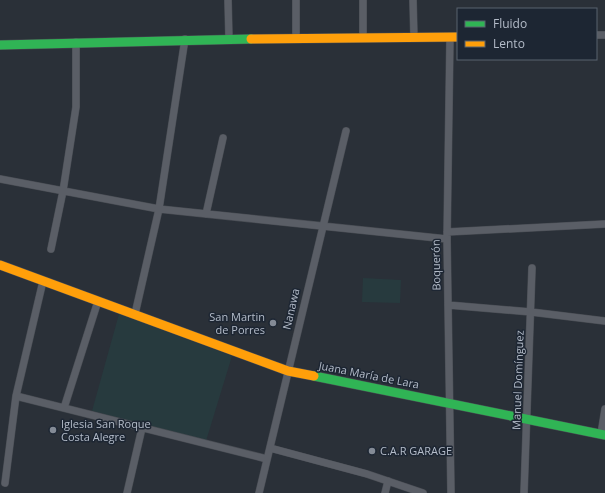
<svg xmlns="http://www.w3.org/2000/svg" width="605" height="493" font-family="'Open Sans',sans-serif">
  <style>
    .green { fill: #273a3e }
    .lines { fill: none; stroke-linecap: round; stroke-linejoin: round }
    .street-casing { stroke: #484c53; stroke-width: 8 }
    .fast-casing { stroke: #484c53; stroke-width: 10 }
    .slow-casing { stroke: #484c53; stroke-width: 10 }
    .street { stroke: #5a5e66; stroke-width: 7 }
    .fast { stroke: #30b455; stroke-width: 9 }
    .slow { stroke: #ff9f0a; stroke-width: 9 }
    .poi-dot { fill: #848b96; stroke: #1d2633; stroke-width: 1.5 }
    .labels { text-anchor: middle; stroke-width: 3; stroke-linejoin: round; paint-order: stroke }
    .street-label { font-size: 11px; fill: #b4bcc9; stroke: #1d2633 }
    .poi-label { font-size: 11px; fill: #b4bcc9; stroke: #1d2633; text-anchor: start }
  </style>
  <rect width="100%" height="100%" fill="#2a3038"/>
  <!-- green -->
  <path class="green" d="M363,278L401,280L400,303L362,302Z
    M119,314L232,356L206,441L92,411Z"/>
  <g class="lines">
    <defs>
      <path id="street" d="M228,0L229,39
        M296,0V38
        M363,0V38
        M413,0L414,38
        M596,35H605
        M450,37L447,239L451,493
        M0,179L159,209L447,239
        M206,214L223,138
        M447,232L605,224
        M51,249L63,191L76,107V42
        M448,305L531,312L605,321
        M135,314L159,209L185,39
        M16,396L267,459
        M64,408L98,301
        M601,434L605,409
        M270,448L367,474L423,493
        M5,483L16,396L43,281
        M127,493L142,428
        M259,493L346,131
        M385,493L388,481
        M524,493L532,268"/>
      <path id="fast" d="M0,45L251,39
        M314,376L605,435"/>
      <path id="slow" d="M251,39L458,37
        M0,265L288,371L314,376"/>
    </defs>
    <!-- street casing -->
    <use href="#street" class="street-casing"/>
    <!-- fast casing -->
    <use href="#fast" class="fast-casing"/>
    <!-- slow casing -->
    <use href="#slow" class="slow-casing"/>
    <!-- street -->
    <use href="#street" class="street"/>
    <!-- fast -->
    <use href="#fast" class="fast"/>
    <!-- slow -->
    <use href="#slow" class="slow"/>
  </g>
  <!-- markers -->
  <g class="poi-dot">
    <circle cx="273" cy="323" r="4"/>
    <circle cx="53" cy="430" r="4"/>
    <circle cx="372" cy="451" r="4"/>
  </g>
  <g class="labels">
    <!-- street labels -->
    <g class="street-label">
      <text transform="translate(436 265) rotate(-91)" y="4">Boquerón</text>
      <text transform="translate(291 309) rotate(-77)" y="4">Nanawa</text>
      <text transform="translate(369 375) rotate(11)" y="4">Juana María de Lara</text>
      <text transform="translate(518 380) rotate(-88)" y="4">Manuel Domínguez</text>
    </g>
    <!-- poi labels -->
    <g class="poi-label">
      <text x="265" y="321" text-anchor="end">San Martin<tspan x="265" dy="13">de Porres</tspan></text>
      <text x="61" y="428">Iglesia San Roque<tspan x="61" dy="13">Costa Alegre</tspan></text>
      <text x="380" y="455">C.A.R GARAGE</text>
    </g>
  </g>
  <!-- legend -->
  <rect x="457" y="8" width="140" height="52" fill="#1d2633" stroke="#59626f"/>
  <rect x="465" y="21" width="20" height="6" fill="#30b455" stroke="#59626f"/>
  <text x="493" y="28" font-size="12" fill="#b4bcc9">Fluido</text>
  <rect x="465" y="41" width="20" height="6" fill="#ff9f0a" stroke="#59626f"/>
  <text x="493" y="48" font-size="12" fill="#b4bcc9">Lento</text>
</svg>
